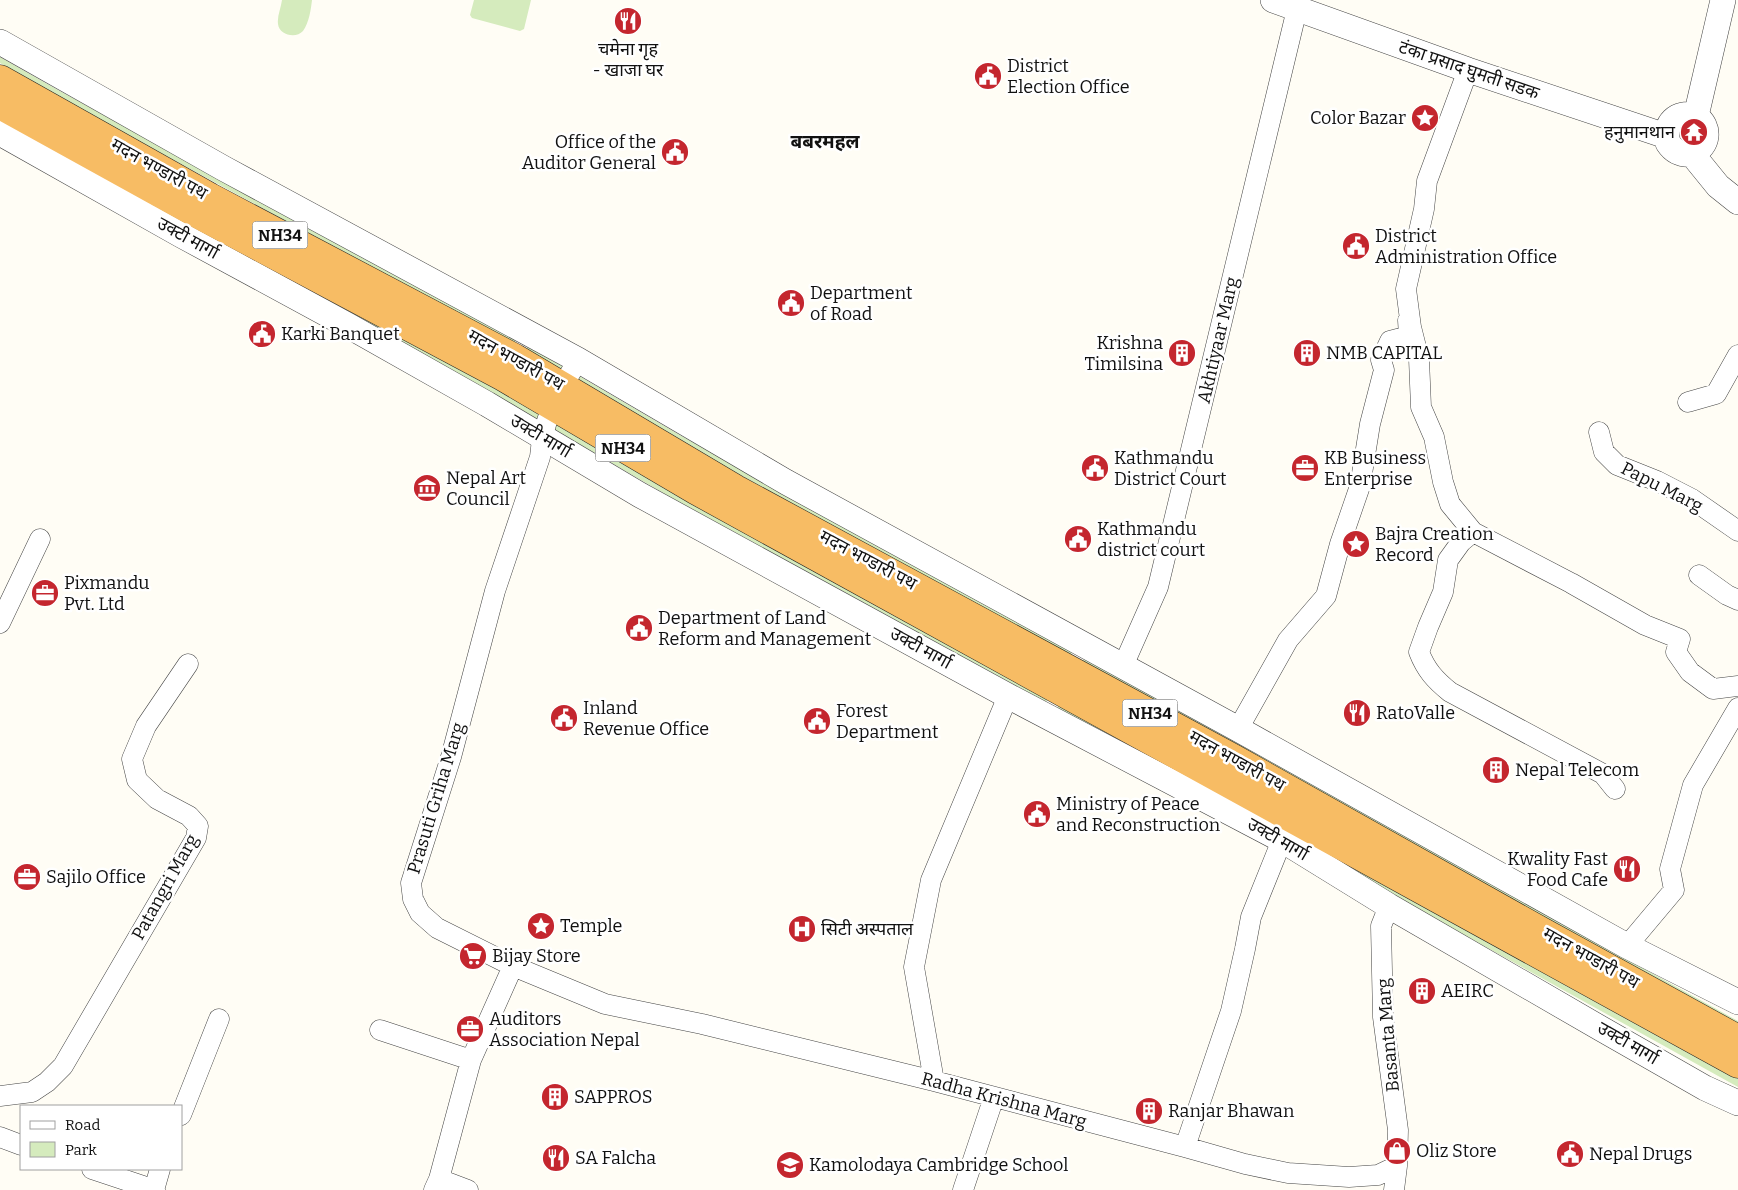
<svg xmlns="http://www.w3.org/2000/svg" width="1738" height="1190" font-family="Bitter,'Noto Sans Devanagari',serif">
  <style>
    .green { fill: #d5ebbd }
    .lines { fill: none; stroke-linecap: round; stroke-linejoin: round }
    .minor-casing { stroke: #444; stroke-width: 21 }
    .tertiary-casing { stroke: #444; stroke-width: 26 }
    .trunk-casing { stroke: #222; stroke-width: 29 }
    .minor { stroke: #fff; stroke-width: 20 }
    .tertiary { stroke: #fff; stroke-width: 25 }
    .trunk { stroke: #f7bc64; stroke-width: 28 }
    .labels { text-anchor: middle; stroke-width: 5; stroke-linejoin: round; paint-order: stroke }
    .shield { fill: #fff; stroke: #585858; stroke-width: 1 }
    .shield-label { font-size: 16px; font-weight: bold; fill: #111 }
    .poi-label { font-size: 18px; fill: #111; stroke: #fff; text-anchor: start }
    .street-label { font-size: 18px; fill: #111; stroke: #fff }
    .neighbourhood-label { font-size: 19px; font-weight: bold; fill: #111; stroke: #fff }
  </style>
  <rect width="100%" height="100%" fill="#fffdf5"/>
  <!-- green -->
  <path class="green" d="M282,0H312C311,9 309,23 303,31C296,39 279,35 278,24C277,16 281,8 282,0Z
    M474,0H531L524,29L520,31L472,18L470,15Z
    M0,57L58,90L516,340L514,345L56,96L0,63Z
    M0,113L493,384L1050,695L1046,702L670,497L500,398L161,215Z
    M528,346L678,434L1072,652L1070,657L675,439L525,352Z
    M1084,658L1738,1021V1028L1082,664Z
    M1061,701L1738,1078V1087L1057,709Z"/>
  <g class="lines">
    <defs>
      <path id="minor" d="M1468,70L1427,181L1424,209L1406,289L1411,327L1419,359L1421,407L1434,437L1443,482L1450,504L1473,532L1571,583L1645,625L1680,639L1676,652L1690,672L1713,689L1738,686
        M578,360C558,394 543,417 540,457L495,591L451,757L411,883L413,899L420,913L437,928L513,966L605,1004L702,1024L934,1081L1185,1147L1245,1164L1288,1173L1349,1177L1378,1175L1397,1166
        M1688,402L1716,394L1738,355
        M1599,432L1604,452L1617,465L1657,481L1692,499L1738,531
        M1473,532L1461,542L1448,560L1443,592L1428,627L1419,652C1426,670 1435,680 1450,692L1603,774L1615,789
        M1699,575L1727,595L1738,600
        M0,623L40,539
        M1123,666L1158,587L1297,9
        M1238,729L1288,640L1326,596L1340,544L1360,486L1370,424L1384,370L1381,360L1390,341L1409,336L1408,320
        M1389,906L1381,926L1383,1017L1398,1130L1397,1166L1394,1190
        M1627,946L1674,890L1670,869L1693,785L1738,708
        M380,1030L471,1060
        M934,1081L914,967L931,880L1008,696
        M0,1096L32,1092L47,1082L63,1066L196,838L198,826L189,816L157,799L137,780L132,759L146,726L188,664
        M181,1115L219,1019
        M0,1137L21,1145
        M1185,1147L1231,1011L1245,949L1251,917L1282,840
        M92,1169L155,1190
        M439,1179L468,1190
        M154,1190L160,1169
        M434,1190L439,1179L471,1060L513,966
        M963,1190L994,1097"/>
      <path id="tertiary" d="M1273,0L1468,70L1666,136
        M0,42L223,168L578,360L786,482L1238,729L1627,946L1738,1002
        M1696,116C1677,110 1663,124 1668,143C1674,152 1681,155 1692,154L1718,186L1738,202
        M0,133L181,235L349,326L487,404L640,495L1008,696L1282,840L1389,906L1600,1028L1705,1088L1738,1103
        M1692,154C1709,146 1711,127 1696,116L1723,0"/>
      <path id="trunk" d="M0,79L210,197L515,358L736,489L1233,758L1543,932L1738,1039
        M0,105L199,215L503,377L695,490L1738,1064"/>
    </defs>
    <!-- minor casing -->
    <use href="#minor" class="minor-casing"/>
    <!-- tertiary casing -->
    <use href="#tertiary" class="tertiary-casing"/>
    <!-- trunk casing -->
    <use href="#trunk" class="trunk-casing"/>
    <!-- minor -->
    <use href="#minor" class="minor"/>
    <!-- tertiary -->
    <use href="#tertiary" class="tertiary"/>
    <!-- trunk -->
    <use href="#trunk" class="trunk"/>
  </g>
  <!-- icons -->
  <defs>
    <symbol id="restaurant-disc" viewBox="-11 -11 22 22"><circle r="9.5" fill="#c4262e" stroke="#fff"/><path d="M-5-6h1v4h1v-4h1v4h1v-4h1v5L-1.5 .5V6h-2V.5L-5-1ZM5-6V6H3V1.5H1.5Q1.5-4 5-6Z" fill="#fff"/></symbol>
    <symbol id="civic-disc" viewBox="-11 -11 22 22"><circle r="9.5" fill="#c4262e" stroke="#fff"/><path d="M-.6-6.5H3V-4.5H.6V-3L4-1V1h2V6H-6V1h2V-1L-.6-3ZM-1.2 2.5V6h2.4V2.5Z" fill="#fff"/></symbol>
    <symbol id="sight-disc" viewBox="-11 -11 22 22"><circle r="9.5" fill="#c4262e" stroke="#fff"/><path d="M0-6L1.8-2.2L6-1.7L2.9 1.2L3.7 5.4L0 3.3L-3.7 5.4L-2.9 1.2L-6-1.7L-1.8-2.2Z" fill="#fff"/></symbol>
    <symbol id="temple-disc" viewBox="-11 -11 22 22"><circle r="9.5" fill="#c4262e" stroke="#fff"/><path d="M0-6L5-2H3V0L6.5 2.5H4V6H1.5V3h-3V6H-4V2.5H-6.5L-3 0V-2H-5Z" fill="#fff"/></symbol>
    <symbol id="building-disc" viewBox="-11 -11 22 22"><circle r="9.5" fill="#c4262e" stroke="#fff"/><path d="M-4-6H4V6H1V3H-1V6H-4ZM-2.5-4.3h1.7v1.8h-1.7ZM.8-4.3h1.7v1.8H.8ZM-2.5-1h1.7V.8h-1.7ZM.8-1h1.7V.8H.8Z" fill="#fff"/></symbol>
    <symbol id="office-disc" viewBox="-11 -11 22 22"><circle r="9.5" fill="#c4262e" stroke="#fff"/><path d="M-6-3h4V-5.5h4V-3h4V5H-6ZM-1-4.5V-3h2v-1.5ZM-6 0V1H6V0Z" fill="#fff"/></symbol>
    <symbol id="museum-disc" viewBox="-11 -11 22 22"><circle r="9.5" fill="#c4262e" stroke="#fff"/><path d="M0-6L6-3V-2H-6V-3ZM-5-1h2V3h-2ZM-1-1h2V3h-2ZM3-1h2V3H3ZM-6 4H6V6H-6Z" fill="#fff"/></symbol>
    <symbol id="hospital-disc" viewBox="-11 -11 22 22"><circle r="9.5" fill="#c4262e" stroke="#fff"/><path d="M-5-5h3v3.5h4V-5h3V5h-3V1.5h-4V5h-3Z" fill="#fff"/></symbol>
    <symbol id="supermarket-disc" viewBox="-11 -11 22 22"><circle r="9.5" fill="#c4262e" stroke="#fff"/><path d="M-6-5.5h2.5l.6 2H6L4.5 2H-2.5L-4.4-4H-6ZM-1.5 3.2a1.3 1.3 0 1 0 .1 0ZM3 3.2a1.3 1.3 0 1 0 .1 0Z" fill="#fff"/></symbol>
    <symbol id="shop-disc" viewBox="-11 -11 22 22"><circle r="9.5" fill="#c4262e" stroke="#fff"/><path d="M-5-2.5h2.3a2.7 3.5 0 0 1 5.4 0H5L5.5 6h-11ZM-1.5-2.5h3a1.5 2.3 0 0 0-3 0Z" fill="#fff"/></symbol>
    <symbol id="school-disc" viewBox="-11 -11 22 22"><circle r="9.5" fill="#c4262e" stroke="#fff"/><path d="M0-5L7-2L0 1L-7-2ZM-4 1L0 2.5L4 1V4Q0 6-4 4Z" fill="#fff"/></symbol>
  </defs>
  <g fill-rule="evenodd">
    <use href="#restaurant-disc" x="612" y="5" width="32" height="32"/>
    <use href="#civic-disc" x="972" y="60" width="32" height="32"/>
    <use href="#sight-disc" x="1409" y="102" width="32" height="32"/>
    <use href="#temple-disc" x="1678" y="116" width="32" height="32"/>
    <use href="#civic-disc" x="659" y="136" width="32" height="32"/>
    <use href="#civic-disc" x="1340" y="230" width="32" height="32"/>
    <use href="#civic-disc" x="775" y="287" width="32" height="32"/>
    <use href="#civic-disc" x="246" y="318" width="32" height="32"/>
    <use href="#building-disc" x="1166" y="337" width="32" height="32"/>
    <use href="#building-disc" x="1291" y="337" width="32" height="32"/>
    <use href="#civic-disc" x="1079" y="452" width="32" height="32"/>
    <use href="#office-disc" x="1289" y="452" width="32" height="32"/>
    <use href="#museum-disc" x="411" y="472" width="32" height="32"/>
    <use href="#civic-disc" x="1062" y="523" width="32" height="32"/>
    <use href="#sight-disc" x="1340" y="528" width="32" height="32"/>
    <use href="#office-disc" x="29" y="577" width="32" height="32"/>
    <use href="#civic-disc" x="623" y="612" width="32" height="32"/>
    <use href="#restaurant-disc" x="1341" y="697" width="32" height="32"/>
    <use href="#civic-disc" x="548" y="702" width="32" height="32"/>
    <use href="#civic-disc" x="801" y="705" width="32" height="32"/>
    <use href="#building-disc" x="1480" y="754" width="32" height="32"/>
    <use href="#civic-disc" x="1021" y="798" width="32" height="32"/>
    <use href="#restaurant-disc" x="1611" y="853" width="32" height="32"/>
    <use href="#office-disc" x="11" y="861" width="32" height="32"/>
    <use href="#sight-disc" x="525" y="910" width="32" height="32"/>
    <use href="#hospital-disc" x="786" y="913" width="32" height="32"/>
    <use href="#supermarket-disc" x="457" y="940" width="32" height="32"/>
    <use href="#building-disc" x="1406" y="975" width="32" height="32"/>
    <use href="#office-disc" x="454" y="1013" width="32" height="32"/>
    <use href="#building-disc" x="539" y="1081" width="32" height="32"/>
    <use href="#building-disc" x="1133" y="1095" width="32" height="32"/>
    <use href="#shop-disc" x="1381" y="1135" width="32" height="32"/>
    <use href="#civic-disc" x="1554" y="1138" width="32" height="32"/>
    <use href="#restaurant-disc" x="540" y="1142" width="32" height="32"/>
    <use href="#school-disc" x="774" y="1149" width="32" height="32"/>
  </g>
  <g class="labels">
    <!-- shield labels -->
    <g class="shield">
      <rect x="252.5" y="221.5" width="55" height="27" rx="4"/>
      <rect x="595.5" y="434.5" width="55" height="27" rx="4"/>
      <rect x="1122.5" y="699.5" width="55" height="27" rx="4"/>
    </g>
    <g class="shield-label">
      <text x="280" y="241">NH34</text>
      <text x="623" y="454">NH34</text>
      <text x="1150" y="719">NH34</text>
    </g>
    <!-- poi labels -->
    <g class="poi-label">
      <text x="628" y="55" text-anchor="middle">चमेना गृह<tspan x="628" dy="21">- खाजा घर</tspan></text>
      <text x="1007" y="72">District<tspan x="1007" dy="21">Election Office</tspan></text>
      <text x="1406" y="124" text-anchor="end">Color Bazar</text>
      <text x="1675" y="138" text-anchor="end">हनुमानथान</text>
      <text x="656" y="148" text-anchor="end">Office of the<tspan x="656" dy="21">Auditor General</tspan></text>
      <text x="1375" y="242">District<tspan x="1375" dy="21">Administration Office</tspan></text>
      <text x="810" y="299">Department<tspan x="810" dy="21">of Road</tspan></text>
      <text x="281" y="340">Karki Banquet</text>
      <text x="1163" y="349" text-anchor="end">Krishna<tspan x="1163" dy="21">Timilsina</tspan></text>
      <text x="1326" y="359">NMB CAPITAL</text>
      <text x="1114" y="464">Kathmandu<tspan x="1114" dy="21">District Court</tspan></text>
      <text x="1324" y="464">KB Business<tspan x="1324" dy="21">Enterprise</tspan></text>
      <text x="446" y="484">Nepal Art<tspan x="446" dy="21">Council</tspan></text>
      <text x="1097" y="535">Kathmandu<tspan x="1097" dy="21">district court</tspan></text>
      <text x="1375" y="540">Bajra Creation<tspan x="1375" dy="21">Record</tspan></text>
      <text x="64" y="589">Pixmandu<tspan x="64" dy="21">Pvt. Ltd</tspan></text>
      <text x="658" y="624">Department of Land<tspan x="658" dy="21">Reform and Management</tspan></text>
      <text x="583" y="714">Inland<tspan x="583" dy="21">Revenue Office</tspan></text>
      <text x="836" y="717">Forest<tspan x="836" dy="21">Department</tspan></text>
      <text x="1376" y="719">RatoValle</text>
      <text x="1515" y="776">Nepal Telecom</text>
      <text x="1056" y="810">Ministry of Peace<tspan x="1056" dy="21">and Reconstruction</tspan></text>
      <text x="1608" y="865" text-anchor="end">Kwality Fast<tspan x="1608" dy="21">Food Cafe</tspan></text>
      <text x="46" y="883">Sajilo Office</text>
      <text x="560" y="932">Temple</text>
      <text x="821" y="935">सिटी अस्पताल</text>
      <text x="492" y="962">Bijay Store</text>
      <text x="1441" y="997">AEIRC</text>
      <text x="489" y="1025">Auditors<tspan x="489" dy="21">Association Nepal</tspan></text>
      <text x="574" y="1103">SAPPROS</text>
      <text x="1168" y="1117">Ranjar Bhawan</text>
      <text x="1416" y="1157">Oliz Store</text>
      <text x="1589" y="1160">Nepal Drugs</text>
      <text x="575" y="1164">SA Falcha</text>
      <text x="809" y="1171">Kamolodaya Cambridge School</text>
    </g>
    <!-- street labels -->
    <g class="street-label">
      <text transform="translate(1469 70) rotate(19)" y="6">टंका प्रसाद घुमती सडक</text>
      <text transform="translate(159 169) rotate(29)" y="6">मदन भण्डारी पथ</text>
      <text transform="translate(188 238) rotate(29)" y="6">उक्टी मार्गा</text>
      <text transform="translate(1218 340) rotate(-77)" y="6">Akhtiyaar Marg</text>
      <text transform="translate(516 360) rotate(29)" y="6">मदन भण्डारी पथ</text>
      <text transform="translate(541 436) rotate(31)" y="6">उक्टी मार्गा</text>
      <text transform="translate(1662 487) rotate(27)" y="6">Papu Marg</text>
      <text transform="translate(868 560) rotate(28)" y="6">मदन भण्डारी पथ</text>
      <text transform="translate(921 648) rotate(29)" y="6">उक्टी मार्गा</text>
      <text transform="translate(1237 761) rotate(29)" y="6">मदन भण्डारी पथ</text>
      <text transform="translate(436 798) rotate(-73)" y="6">Prasuti Griha Marg</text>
      <text transform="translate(1278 839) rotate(30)" y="6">उक्टी मार्गा</text>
      <text transform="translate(165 887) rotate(-61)" y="6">Patangri Marg</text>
      <text transform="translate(1591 958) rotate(29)" y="6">मदन भण्डारी पथ</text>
      <text transform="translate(1388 1035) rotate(-95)" y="6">Basanta Marg</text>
      <text transform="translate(1628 1043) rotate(30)" y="6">उक्टी मार्गा</text>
      <text transform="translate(1004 1100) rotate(15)" y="6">Radha Krishna Marg</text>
    </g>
    <!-- neighbourhood labels -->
    <g class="neighbourhood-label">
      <text x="825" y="148">बबरमहल</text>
    </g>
  </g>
  <!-- legend -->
  <rect x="20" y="1105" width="162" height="65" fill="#ffffff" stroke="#a0a0a0"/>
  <rect x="30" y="1121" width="25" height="8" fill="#ffffff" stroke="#a0a0a0"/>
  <text x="65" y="1130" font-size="15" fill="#111111">Road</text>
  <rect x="30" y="1142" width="25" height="15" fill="#d5ebbd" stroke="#a0a0a0"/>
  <text x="65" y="1155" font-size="15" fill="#111111">Park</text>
</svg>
